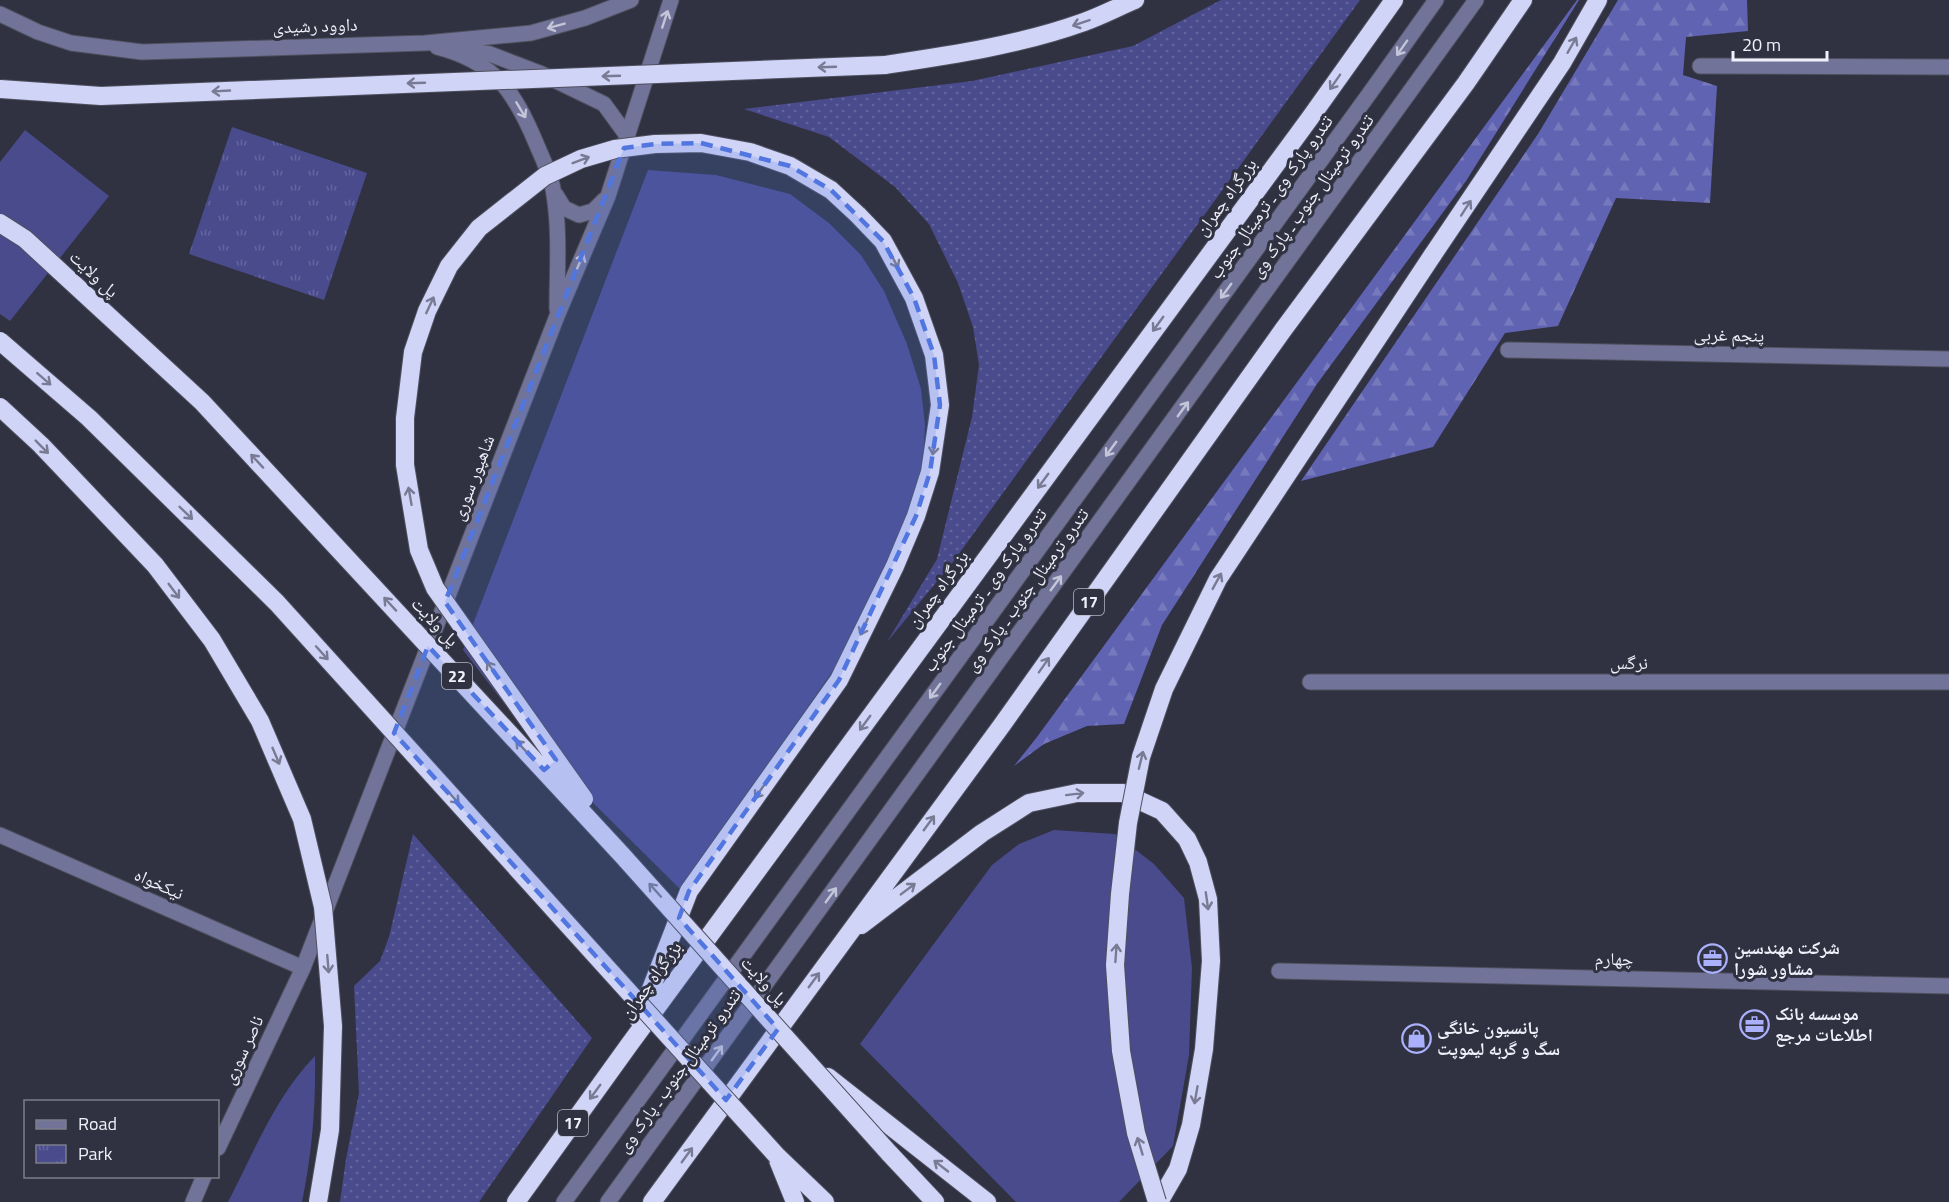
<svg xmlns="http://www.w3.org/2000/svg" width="1949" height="1202" font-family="'Titillium Web','Noto Naskh Arabic',sans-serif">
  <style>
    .grass { fill: url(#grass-dots) }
    .forest { fill: url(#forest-firs) }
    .park { fill: url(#park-tufts) }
    .garden { fill: #4a4b8d }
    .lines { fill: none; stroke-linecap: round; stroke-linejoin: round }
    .minor-casing { stroke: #4f505f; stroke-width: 17 }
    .highway-casing { stroke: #4f505f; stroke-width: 20 }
    .minor { stroke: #717498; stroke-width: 15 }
    .highway { stroke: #d0d4f7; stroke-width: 18 }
    .highway-bridge-casing { stroke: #4f505f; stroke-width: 20; stroke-linecap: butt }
    .highway-bridge { stroke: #d0d4f7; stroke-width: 18 }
    .oneway { stroke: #c3c5d8 }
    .oneway2 { stroke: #787b93 }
    .marked { fill: #5276e0; fill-opacity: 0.2; stroke: #5276e0; stroke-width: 4.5; stroke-dasharray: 12 8; stroke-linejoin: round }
    .labels { text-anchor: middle; stroke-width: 6; stroke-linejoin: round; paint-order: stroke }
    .shield { fill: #303241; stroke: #b6b7c2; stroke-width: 1.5 }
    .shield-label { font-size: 16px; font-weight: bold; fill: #eff0fa }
    .street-label { font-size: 18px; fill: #eff0fa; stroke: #303241 }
    .poi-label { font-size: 18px; font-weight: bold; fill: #eff0fa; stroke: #303241; text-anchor: start }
  </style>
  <defs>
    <pattern id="grass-dots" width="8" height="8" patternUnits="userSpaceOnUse" patternTransform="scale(1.5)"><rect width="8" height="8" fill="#4a4b8d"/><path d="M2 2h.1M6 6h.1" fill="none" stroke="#64659e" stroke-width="1.8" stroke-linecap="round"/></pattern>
    <pattern id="forest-firs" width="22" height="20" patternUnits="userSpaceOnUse" patternTransform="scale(1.5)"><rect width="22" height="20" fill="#6062b2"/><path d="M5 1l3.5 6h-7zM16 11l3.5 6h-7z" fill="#7779bd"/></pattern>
    <pattern id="park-tufts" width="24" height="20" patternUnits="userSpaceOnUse" patternTransform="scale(1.5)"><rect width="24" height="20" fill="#4a4b8d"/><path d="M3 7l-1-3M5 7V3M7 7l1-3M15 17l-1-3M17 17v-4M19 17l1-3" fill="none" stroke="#64659e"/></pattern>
  </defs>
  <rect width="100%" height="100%" fill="#303241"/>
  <!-- grass -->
  <path class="grass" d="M1221,0H1360L953,562L887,642L937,559L972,417L979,365L973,327L958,283L929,224L895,187L829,137L744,109L972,81L1133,46Z
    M413,834L592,1038L479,1202H340L346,1159L359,1093L354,986L380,961L389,937Z"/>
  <!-- forest -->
  <path class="forest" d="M1577,0H1579L1466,181L1317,384L1162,625L1124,724L1087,726L1044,744L1014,766L1037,737Z
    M1618,0H1747L1748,31L1686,37L1683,75L1717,86L1710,203L1616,198L1558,326L1505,333L1433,447L1301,481L1538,134Z"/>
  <!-- park -->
  <path class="park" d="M232,127L367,173L324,300L189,254Z"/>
  <!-- garden -->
  <path class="garden" d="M25,130L109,196L10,321L0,314V162Z
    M648,170L716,175L790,194L829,223L861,255L884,291L907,344L921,389L925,425L923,464L910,527L836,666L681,890L567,777L513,715L463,650Z
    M1054,830L1115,834L1154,864L1184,898L1192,968L1189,1055L1173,1146L1119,1202H1016L860,1044L992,865L1019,844Z
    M315,1056C316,1105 312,1154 302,1202H228C254,1152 275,1097 315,1056Z"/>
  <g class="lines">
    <defs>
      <path id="minor" d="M0,14L38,32L71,43L142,52L425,43L531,33L585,18L631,0
        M437,47C495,62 514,91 536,143C543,160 552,177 554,195C560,232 557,271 557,309
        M460,49L490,54L542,74L604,104L628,137
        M1700,66L1949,67
        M556,195L564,208L579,215L593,211L604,200
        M1508,350L1949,359
        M1310,682H1949
        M0,835L303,968
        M1279,971L1949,986
        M218,1148L303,968L557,316L608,196L671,0
        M193,1202L204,1176
        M564,1202L1372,90L1436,0
        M608,1202L1476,0"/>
      <path id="highway" d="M885,65C952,55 1020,45 1084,22C1101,16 1118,7 1135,0
        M1432,256L1562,63L1598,0
        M861,925L982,833L1029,803L1077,793H1123L1162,811L1187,839L1198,862L1208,899L1211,961L1204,1049L1191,1125L1178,1169L1159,1202
        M639,1020L689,891L839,680L895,566L916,516L930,472L940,405L934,355L914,298L883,241L858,215
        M828,1077L987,1202
        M889,1153L935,1202
        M777,1156L825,1202
        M778,1160L795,1202
        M516,1202L629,1045L1310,118L1394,0
        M652,1202L1002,725L1283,330L1466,83L1523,0"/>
    </defs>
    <!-- minor casing -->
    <use href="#minor" class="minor-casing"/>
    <!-- highway casing -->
    <use href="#highway" class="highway-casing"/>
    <!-- minor -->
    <use href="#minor" class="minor"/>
    <!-- highway -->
    <use href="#highway" class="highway"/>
    <defs>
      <path id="highway-bridge" d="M0,89L101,96L885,65
        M0,223L25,239L202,402L622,855L889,1153
        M0,341L89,418L277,603L777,1156
        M0,407L41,445L155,565L212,640L260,721L302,819L323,907L333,1026L330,1130L318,1202
        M584,799L435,588L419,550L405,465V418L413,352L427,311L449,266L479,228L545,176L581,159L615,149L655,144L701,143L750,152L790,166L831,190L858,215
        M1157,1202L1136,1133L1121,1051L1115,965L1120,894L1128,823L1141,757L1164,689L1218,579L1432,256"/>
    </defs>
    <!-- highway-bridge casing -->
    <use href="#highway-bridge" class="highway-bridge-casing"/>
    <!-- highway-bridge -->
    <use href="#highway-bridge" class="highway-bridge"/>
  </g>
  <!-- one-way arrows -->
  <defs><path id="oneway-shaft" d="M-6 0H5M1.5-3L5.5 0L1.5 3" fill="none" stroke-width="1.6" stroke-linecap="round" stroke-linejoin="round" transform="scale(1.5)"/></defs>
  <g class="oneway">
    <use href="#oneway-shaft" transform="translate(665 19) rotate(-72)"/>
    <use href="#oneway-shaft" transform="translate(556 26) rotate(165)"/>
    <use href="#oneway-shaft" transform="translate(1402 48) rotate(125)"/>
    <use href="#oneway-shaft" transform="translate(521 110) rotate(59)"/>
    <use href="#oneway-shaft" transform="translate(580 262) rotate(-67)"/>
    <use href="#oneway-shaft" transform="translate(1226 291) rotate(126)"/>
    <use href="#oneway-shaft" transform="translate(1183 409) rotate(-54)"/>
    <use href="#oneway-shaft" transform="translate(1111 449) rotate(126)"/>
    <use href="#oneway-shaft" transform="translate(1056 583) rotate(-54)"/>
    <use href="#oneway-shaft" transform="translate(935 691) rotate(126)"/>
    <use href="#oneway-shaft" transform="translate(831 895) rotate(-54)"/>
    <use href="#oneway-shaft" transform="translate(717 1053) rotate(-54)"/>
  </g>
  <g class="oneway2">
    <use href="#oneway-shaft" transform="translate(1081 23) rotate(161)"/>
    <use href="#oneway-shaft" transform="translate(1572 45) rotate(-60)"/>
    <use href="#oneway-shaft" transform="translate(827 67) rotate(178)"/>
    <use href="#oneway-shaft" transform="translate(611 76) rotate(178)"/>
    <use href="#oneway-shaft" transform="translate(1335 82) rotate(125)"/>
    <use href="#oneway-shaft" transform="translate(416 83) rotate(178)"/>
    <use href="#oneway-shaft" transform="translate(221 91) rotate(177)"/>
    <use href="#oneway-shaft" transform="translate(581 160) rotate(-21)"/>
    <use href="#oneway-shaft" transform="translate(1466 208) rotate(-57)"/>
    <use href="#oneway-shaft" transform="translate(894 260) rotate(62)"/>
    <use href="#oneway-shaft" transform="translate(430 305) rotate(-65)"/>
    <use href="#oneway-shaft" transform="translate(1158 324) rotate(126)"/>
    <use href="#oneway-shaft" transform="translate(44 379) rotate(41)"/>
    <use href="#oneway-shaft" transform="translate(934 446) rotate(98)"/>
    <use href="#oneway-shaft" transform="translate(42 447) rotate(45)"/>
    <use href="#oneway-shaft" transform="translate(257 461) rotate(-133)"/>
    <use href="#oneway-shaft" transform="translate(1043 481) rotate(126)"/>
    <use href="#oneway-shaft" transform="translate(410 496) rotate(-100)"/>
    <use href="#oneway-shaft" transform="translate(186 513) rotate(44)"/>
    <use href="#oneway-shaft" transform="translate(1217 581) rotate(-61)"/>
    <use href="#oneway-shaft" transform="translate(174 591) rotate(53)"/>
    <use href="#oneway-shaft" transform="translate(390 604) rotate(-133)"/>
    <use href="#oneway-shaft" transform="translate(864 627) rotate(115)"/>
    <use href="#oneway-shaft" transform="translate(322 653) rotate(48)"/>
    <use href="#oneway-shaft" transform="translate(1044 665) rotate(-55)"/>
    <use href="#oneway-shaft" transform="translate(492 669) rotate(-125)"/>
    <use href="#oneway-shaft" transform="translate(865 723) rotate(126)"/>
    <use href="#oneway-shaft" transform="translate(522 747) rotate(-133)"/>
    <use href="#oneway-shaft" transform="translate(276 756) rotate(67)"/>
    <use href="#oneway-shaft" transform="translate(1141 760) rotate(-76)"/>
    <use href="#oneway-shaft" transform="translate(760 791) rotate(125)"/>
    <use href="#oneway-shaft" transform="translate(1075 794) rotate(-7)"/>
    <use href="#oneway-shaft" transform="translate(453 797) rotate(48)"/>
    <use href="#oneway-shaft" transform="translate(929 823) rotate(-54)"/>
    <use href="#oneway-shaft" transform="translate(908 889) rotate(-37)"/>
    <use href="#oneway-shaft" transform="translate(655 890) rotate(-132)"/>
    <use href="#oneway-shaft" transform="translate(1207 901) rotate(82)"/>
    <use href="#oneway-shaft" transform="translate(1116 953) rotate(-86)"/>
    <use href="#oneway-shaft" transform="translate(328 964) rotate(85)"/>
    <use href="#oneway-shaft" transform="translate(814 980) rotate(-54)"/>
    <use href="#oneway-shaft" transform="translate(595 1092) rotate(126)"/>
    <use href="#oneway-shaft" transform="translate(1196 1095) rotate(100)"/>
    <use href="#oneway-shaft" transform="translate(1140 1146) rotate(-107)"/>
    <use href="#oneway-shaft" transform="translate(687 1155) rotate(-54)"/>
    <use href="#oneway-shaft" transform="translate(941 1166) rotate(-142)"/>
  </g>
  <!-- marked area -->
  <path class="marked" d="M701,143L790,166L831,190L883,241L914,298L934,355L940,405L930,472L916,516L839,680L689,891L679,918L778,1029L726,1100L394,733L428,646L544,770L556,760L445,602L624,148L655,144Z"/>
  <!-- icons -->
  <defs>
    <symbol id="office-ring" viewBox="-11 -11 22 22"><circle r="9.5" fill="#303241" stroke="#aab0fb" stroke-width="1.5"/><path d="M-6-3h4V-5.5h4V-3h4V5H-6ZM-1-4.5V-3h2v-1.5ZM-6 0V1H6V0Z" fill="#aab0fb"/></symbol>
    <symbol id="shop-ring" viewBox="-11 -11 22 22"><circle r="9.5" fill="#303241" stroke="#aab0fb" stroke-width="1.5"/><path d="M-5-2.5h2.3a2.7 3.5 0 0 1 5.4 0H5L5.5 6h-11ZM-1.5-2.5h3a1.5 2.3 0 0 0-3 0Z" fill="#aab0fb"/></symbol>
  </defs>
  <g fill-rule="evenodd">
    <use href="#office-ring" x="1696" y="942" width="33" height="33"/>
    <use href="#office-ring" x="1738" y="1008" width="33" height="33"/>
    <use href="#shop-ring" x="1400" y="1022" width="33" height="33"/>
  </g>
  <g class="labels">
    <!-- shield labels -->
    <g class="shield">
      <rect x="1074" y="589" width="30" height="26" rx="4.5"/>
      <rect x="442" y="663" width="30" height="26" rx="4.5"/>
      <rect x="558" y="1110" width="30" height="26" rx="4.5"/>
    </g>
    <g class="shield-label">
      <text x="1089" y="608">17</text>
      <text x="457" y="682">22</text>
      <text x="573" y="1129">17</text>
    </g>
    <!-- street labels -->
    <g class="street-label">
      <text transform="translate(315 26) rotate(-2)" y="6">داوود رشیدی</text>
      <text transform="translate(1312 196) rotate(-54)" y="6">تندرو ترمینال جنوب ـ پارک وی</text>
      <text transform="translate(1226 197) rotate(-54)" y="6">بزرگراه چمران</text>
      <text transform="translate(1271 197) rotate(-54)" y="6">تندرو پارک وی ـ ترمینال جنوب</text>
      <text transform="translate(94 274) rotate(43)" y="6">پل ولایت</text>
      <text transform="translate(1729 335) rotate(1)" y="6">پنجم غربی</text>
      <text transform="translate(473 478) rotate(-69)" y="6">شاهپور سوری</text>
      <text transform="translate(938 589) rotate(-54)" y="6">بزرگراه چمران</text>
      <text transform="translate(985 590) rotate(-54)" y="6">تندرو پارک وی ـ ترمینال جنوب</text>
      <text transform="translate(1027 590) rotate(-54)" y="6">تندرو ترمینال جنوب ـ پارک وی</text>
      <text transform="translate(435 622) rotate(47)" y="6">پل ولایت</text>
      <text x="1629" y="669">نرگس</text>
      <text transform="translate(159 884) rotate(24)" y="6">نیکخواه</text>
      <text transform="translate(1614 959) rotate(1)" y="6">چهارم</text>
      <text transform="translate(651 980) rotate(-54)" y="6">بزرگراه چمران</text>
      <text transform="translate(764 981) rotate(48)" y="6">پل ولایت</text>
      <text transform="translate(243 1050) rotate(-65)" y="6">ناصر سوری</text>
      <text transform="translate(679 1071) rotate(-54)" y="6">تندرو ترمینال جنوب ـ پارک وی</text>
    </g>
    <!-- poi labels -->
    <g class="poi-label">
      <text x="1734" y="954">شرکت مهندسین<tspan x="1734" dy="21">مشاور شورا</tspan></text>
      <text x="1775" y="1020">موسسه بانک<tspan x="1775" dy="21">اطلاعات مرجع</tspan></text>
      <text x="1437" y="1034">پانسیون خانگی<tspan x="1437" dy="21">سگ و گربه لیموپت</tspan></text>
    </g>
  </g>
  <!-- legend -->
  <rect x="24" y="1100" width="195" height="78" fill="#303241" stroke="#7c7e8b" stroke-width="1.5"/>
  <rect x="36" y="1120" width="30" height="9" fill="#717498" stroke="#7c7e8b" stroke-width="1.5"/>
  <text x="78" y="1130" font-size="18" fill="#eff0fa">Road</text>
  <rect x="36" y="1145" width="30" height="18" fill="url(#park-tufts)" stroke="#7c7e8b" stroke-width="1.5"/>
  <text x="78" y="1160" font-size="18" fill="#eff0fa">Park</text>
  <!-- scale -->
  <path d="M1733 51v9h94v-9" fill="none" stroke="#eff0fa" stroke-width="3"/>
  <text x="1742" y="51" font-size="18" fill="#eff0fa" stroke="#303241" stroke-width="4.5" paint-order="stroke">20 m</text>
</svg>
